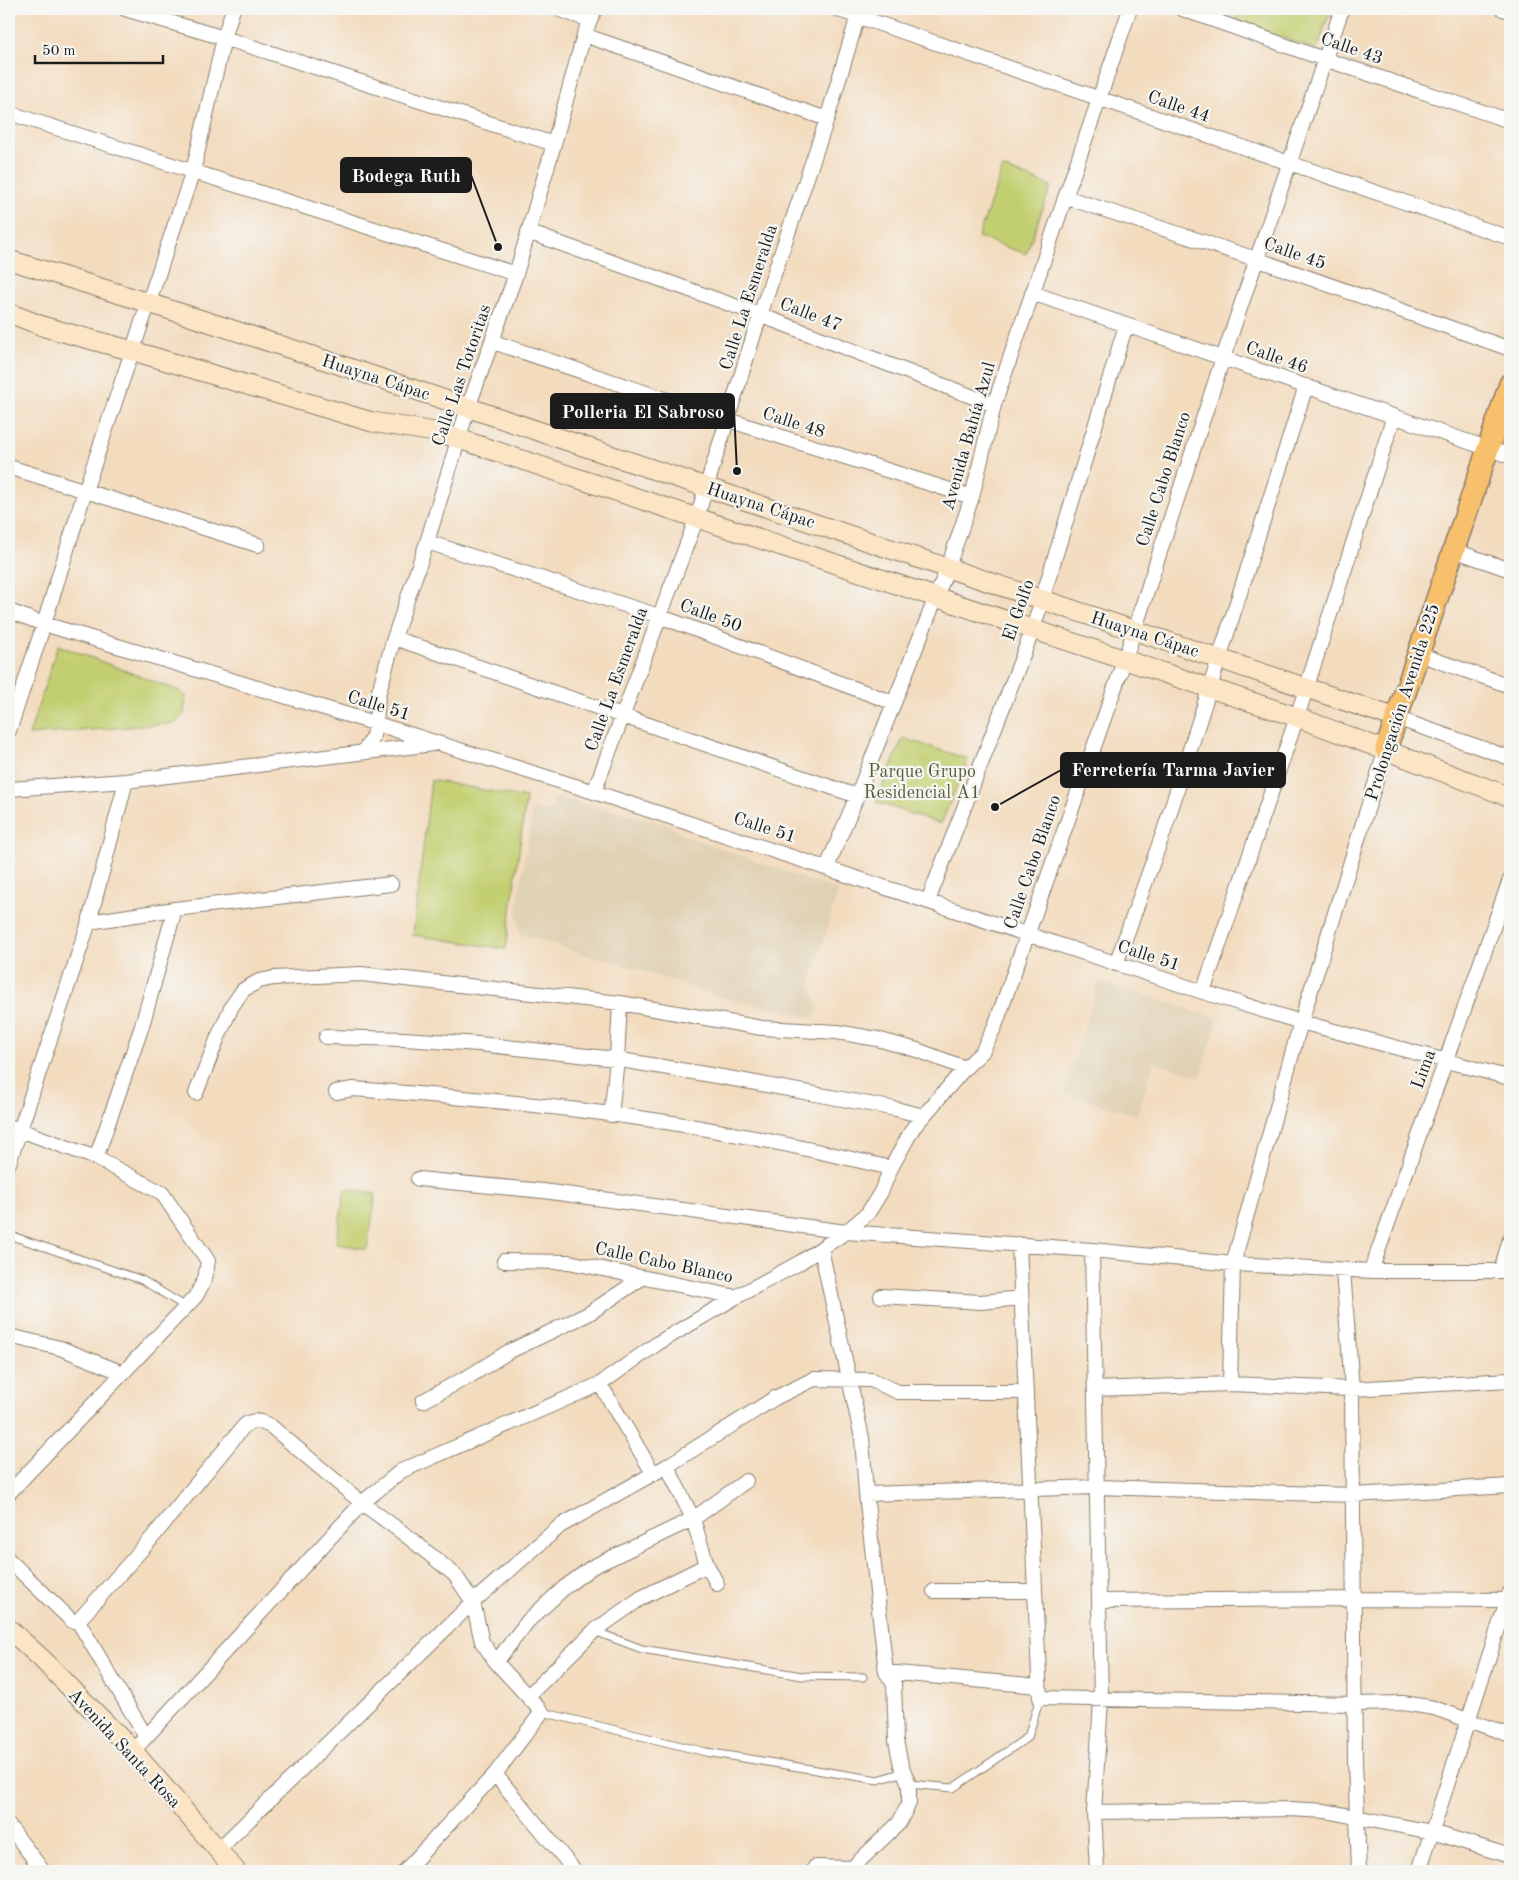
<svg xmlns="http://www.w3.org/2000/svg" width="1519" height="1880" font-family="'Old Standard TT',serif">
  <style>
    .built { fill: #e0d1b4 }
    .green { fill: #c2cf70; stroke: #6f7646 }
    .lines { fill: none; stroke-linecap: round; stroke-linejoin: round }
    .lane-casing { stroke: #887c6d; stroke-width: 9 }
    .street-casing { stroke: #887c6d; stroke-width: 16 }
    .secondary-casing { stroke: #887c6d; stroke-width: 21 }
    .primary-casing { stroke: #887c6d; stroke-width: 24 }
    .lane { stroke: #fff; stroke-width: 7 }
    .street { stroke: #fff; stroke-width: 14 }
    .secondary { stroke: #fce5c4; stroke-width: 19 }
    .primary { stroke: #f8bf6c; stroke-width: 21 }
    .labels { text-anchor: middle; stroke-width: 4.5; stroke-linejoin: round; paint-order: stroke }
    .street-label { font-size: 18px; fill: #1c1c1c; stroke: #f6f6f2 }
    .park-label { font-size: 18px; fill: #565b39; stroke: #f6f6f2 }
    .leader { fill: none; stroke: #1c1c1c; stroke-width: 2 }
    .callout-dot { fill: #1c1c1c; stroke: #f6f6f2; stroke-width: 2 }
    .callout { fill: #1c1c1c; stroke: #1c1c1c; stroke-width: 2 }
    .callout-label { font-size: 19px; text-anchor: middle; font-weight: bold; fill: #fff }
  </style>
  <rect width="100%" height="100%" fill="#f6f6f2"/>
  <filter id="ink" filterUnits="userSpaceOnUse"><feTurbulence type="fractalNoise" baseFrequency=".02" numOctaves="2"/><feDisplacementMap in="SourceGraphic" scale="10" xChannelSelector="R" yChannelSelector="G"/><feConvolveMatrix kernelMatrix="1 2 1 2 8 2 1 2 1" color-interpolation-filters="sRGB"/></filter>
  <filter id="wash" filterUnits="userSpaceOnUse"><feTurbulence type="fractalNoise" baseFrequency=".0096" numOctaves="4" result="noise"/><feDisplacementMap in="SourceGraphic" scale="20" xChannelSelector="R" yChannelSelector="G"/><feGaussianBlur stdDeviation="1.12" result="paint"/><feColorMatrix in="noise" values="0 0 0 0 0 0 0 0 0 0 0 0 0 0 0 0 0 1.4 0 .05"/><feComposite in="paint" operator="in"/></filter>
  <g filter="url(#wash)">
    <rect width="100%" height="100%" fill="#f3dbbe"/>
    <!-- built -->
    <path class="built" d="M554,797L668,824L681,834L838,891L810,985L818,1008L814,1018L724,998L607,959L592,957L521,934L516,913L533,809L551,812Z
      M1099,981L1218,1019L1200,1077L1154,1062L1137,1116L1064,1093Z
      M9,1852L20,1869L15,1871H9Z"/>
    <!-- green -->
    <path class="green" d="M1240,9H1331L1317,50L1235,21Z
      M1003,168L1051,186L1026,254L978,237Z
      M58,645L179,691L186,696L184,714L176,723L29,735Z
      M903,738L968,759L941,824L876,802Z
      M431,780L526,798L506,949L413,935Z
      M345,1189L376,1194L367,1249L336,1244Z"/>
  </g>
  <g filter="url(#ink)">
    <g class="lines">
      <defs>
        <path id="lane" d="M9,1235L142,1280L186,1307
          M594,1631L642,1649L802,1676L863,1677
          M542,1712L706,1752L878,1780L904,1772
          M909,1784L953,1788L1028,1737L1040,1698"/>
        <path id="street" d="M125,9L224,38L554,144
          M557,9L590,20
          M836,9L1510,238
          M1182,9L1324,59L1510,121
          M1503,9L1510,11
          M584,35L827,119
          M9,113L516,274
          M1065,197L1256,259L1510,349
          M528,232L760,315L994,405
          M1032,293L1510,456
          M493,342L728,420L972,497
          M9,467L258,545
          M427,542L659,616L894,703
          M1453,550L1510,570
          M9,611L44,624L361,719L594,792L1203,992L1301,1022L1510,1078
          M394,638L857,796
          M1418,654L1510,686
          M1396,718L1510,758
          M9,731L44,624L85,491L193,171L224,38L233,9
          M363,752L372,739L376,724L378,695L394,638L427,542L468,408L516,274L554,144L584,35L595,9
          M9,789L126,781L433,744
          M594,792L697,517L760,315L827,119L860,9
          M827,867L857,796L948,567L972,497L994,405L1130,9
          M928,901L1033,629L1126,325
          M89,922L175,909L391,884
          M1116,964L1164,831L1306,386
          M1203,992L1297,717L1394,416
          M326,1037L404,1039L479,1044L615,1059L734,1079L896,1109L923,1116
          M336,1092L353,1089C451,1096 549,1105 646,1119C729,1131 810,1149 891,1168
          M196,1093L218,1037L232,1006L243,990L259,981L274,978L361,974L620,1003L762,1028L837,1032L877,1039L917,1050L965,1068
          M611,1115L617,1060L620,1003
          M9,1126L96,1158L162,1193L208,1261L205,1279L196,1296L9,1493
          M96,1158L141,1029L175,909
          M9,1163L89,922L126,781
          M418,1179L543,1191L846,1232L1092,1250L1233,1264L1371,1271H1510
          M1019,1244L1040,1698L1354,1704L1403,1703L1434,1708L1510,1735
          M1092,1250L1101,1700L1094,1812L1097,1871
          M504,1261L569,1262L736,1297L799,1263L846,1232L868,1213L881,1192L891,1168L913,1128L965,1068L982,1052L995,1026L1125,659L1223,358L1342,9
          M1343,1270L1352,1389L1355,1761L1359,1871
          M1371,1271L1510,880
          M1501,1271L1510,1239
          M881,1296L981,1302L1021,1298
          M9,1336L60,1348L123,1373
          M600,1384L653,1473
          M1230,1384L1233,1264L1301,1022L1386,749
          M1095,1389L1230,1384L1352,1389L1510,1380
          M423,1401L473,1374L508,1352L588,1314L642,1278
          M667,1466L693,1519L707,1565L717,1584
          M866,1494L1097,1487L1353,1495L1510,1486
          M9,1560L72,1621H78L151,1539L244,1426C253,1418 264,1422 273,1428L362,1503L407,1536L455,1575L473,1602L482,1642L496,1662L542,1712L495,1774L405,1871
          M934,1591H1035
          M1100,1601L1354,1599L1510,1600
          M78,1621L146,1737
          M496,1662L528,1621L565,1587L592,1567L693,1519L746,1481
          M886,1672L1039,1686
          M528,1696L594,1631L641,1598L707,1565
          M133,1751L362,1503L401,1471L600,1384L658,1343L736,1297
          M495,1774L575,1871
          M1094,1812L1290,1809L1325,1811L1432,1832L1510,1856
          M9,1826L43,1871
          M218,1850L473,1602L560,1526L667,1466L775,1398L814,1379L871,1380L898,1392H1025
          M815,1867L852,1868L899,1823L909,1803V1784L901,1765L896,1741L894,1684L886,1672L866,1494L862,1438L821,1249
          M1419,1871L1510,1592"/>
        <path id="secondary" d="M9,260C189,314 368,374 547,434C830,528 1113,623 1396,718
          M9,313L45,327L133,351L372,422L441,433L1297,717L1510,797
          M9,1629L41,1658L133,1751L236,1871"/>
        <path id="primary" d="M1386,749L1510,384"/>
      </defs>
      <!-- lane casing -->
      <use href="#lane" class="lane-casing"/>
      <!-- street casing -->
      <use href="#street" class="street-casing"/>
      <!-- secondary casing -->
      <use href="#secondary" class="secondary-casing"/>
      <!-- primary casing -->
      <use href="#primary" class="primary-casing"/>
      <!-- lane -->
      <use href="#lane" class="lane"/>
      <!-- street -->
      <use href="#street" class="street"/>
      <!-- secondary -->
      <use href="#secondary" class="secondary"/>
      <!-- primary -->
      <use href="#primary" class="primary"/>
    </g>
  </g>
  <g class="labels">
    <!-- street labels -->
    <g class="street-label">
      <text transform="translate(1352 48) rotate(19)" y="6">Calle 43</text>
      <text transform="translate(1179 106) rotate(19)" y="6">Calle 44</text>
      <text transform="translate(1295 253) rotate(19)" y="6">Calle 45</text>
      <text transform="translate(748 297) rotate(-72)" y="6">Calle La Esmeralda</text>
      <text transform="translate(811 314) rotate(21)" y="6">Calle 47</text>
      <text transform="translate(1277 357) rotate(19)" y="6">Calle 46</text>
      <text transform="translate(461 375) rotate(-71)" y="6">Calle Las Totoritas</text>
      <text transform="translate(376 377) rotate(18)" y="6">Huayna Cápac</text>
      <text transform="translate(794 422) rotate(18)" y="6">Calle 48</text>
      <text transform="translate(968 436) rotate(-74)" y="6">Avenida Bahía Azul</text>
      <text transform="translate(1163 479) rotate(-72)" y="6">Calle Cabo Blanco</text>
      <text transform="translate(761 505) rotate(18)" y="6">Huayna Cápac</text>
      <text transform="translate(1018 610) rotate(-71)" y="6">El Golfo</text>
      <text transform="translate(711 615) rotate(20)" y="6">Calle 50</text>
      <text transform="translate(1145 634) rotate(18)" y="6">Huayna Cápac</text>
      <text transform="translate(616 679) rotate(-70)" y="6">Calle La Esmeralda</text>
      <text transform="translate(1402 702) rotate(-72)" y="6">Prolongación Avenida 225</text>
      <text transform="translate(379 705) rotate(17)" y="6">Calle 51</text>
      <text transform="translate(765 827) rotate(18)" y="6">Calle 51</text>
      <text transform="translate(1032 862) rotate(-71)" y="6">Calle Cabo Blanco</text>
      <text transform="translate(1149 955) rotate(18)" y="6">Calle 51</text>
      <text transform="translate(1423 1069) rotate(-70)" y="6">Lima</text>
      <text transform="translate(664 1262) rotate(12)" y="6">Calle Cabo Blanco</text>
      <text transform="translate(125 1748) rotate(47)" y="6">Avenida Santa Rosa</text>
    </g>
    <!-- park labels -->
    <g class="park-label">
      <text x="922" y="777">Parque Grupo<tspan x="922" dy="21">Residencial A1</tspan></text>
    </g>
  </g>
  <!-- callouts -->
  <path class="leader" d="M498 247L471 175M737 471L734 411M995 807L1061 770"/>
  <g class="callout-dot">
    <circle cx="498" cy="247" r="5"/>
    <circle cx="737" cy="471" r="5"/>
    <circle cx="995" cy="807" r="5"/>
  </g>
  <g class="callout">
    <rect x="341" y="158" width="130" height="34" rx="5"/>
    <rect x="551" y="394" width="183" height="34" rx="5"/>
    <rect x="1061" y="753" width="224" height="34" rx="5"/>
  </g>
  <g class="callout-label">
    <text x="406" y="182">Bodega Ruth</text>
    <text x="643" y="418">Polleria El Sabroso</text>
    <text x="1173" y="776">Ferretería Tarma Javier</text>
  </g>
  <!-- margin -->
  <rect width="1519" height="1880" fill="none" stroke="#f6f6f2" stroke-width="30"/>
  <!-- scale -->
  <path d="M35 55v8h128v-8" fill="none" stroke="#1c1c1c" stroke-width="2.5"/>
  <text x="42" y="55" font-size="15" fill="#1c1c1c" stroke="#f6f6f2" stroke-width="4" paint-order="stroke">50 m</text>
</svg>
